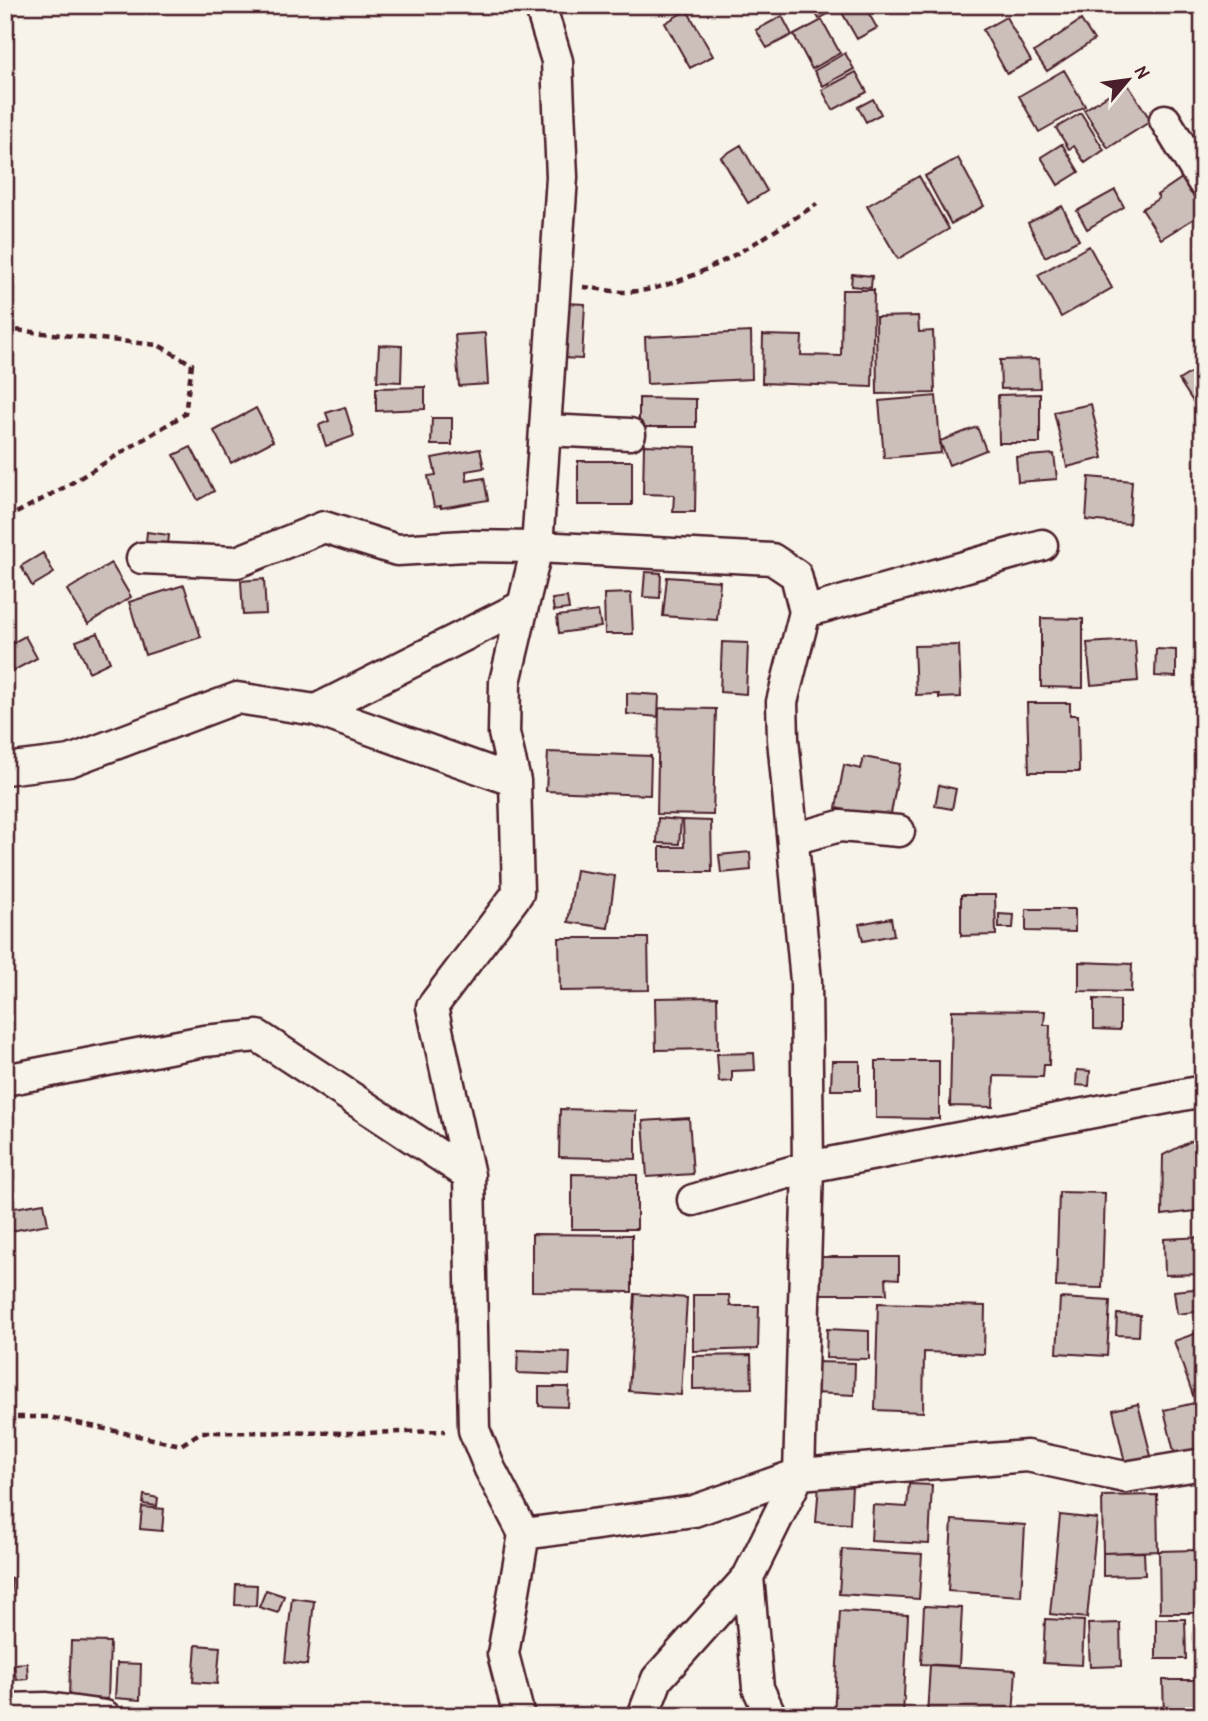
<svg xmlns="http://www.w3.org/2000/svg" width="1208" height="1721" font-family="'Patrick Hand',sans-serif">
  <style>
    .building { fill: #ccbfb9; stroke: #4a1f2b; stroke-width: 2 }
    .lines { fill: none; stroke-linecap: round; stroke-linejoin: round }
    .street-casing { stroke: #4a1f2b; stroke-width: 35 }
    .path { stroke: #4a1f2b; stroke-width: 4.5; stroke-dasharray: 7 5; stroke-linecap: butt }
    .street { stroke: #f7f3e8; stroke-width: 30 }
  </style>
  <rect width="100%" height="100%" fill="#f7f3e8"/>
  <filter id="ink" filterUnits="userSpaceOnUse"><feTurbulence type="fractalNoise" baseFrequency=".0143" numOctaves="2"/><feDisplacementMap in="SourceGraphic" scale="14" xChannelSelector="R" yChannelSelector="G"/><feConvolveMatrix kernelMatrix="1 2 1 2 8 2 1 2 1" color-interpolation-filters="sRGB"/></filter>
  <g filter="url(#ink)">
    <!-- building -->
    <path class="building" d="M811,5H844L819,19Z
      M847,5H864L877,28L857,39L840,9Z
      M687,10L713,56L690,68L665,23Z
      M782,16L792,35L767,48L756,30Z
      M1006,17L1031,61L1007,74L983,30Z
      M822,20L840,53L812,69L794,35Z
      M1081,20L1094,40L1047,71L1034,52Z
      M845,53L854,69L823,86L814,71Z
      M1064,70L1085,106L1039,132L1019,96Z
      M856,72L867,92L833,110L822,90Z
      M1127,83L1151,121L1108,148L1084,110Z
      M873,99L881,114L866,122L858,107Z
      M1081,113L1104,150L1085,163L1074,146L1069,149L1056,128Z
      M1062,144L1079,172L1058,185L1041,157Z
      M741,145L767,191L748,203L721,157Z
      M958,158L984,206L951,224L925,176Z
      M919,176L949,229L898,259L867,206Z
      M1185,176L1200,198L1196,201L1203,213L1161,239L1142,209L1159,198L1157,195Z
      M1115,190L1124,207L1087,229L1077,211Z
      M1062,206L1079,240L1045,257L1028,223Z
      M1089,246L1112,288L1061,317L1038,275Z
      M852,274L872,276L871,288L851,286Z
      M842,290H874L872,387L762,383L763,335L802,336L801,355L841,356Z
      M564,303L585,304L582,359L561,358Z
      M918,316L919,332L933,331L935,393L877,394L876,317Z
      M751,332L752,379L647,384L645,337Z
      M485,333L488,384L459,386L455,335Z
      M379,345L402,346L401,382L377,381Z
      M1039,359L1040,388L1001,389L1000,360Z
      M1203,365V417L1179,380Z
      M425,387V409L376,411V388Z
      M1040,394V443H999L998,395Z
      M936,396L941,453L884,458L879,401Z
      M639,398L696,399V427H639Z
      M1091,404L1103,458L1067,467L1054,412Z
      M345,407L354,436L326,446L319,425L329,421L326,413Z
      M256,408L273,441L231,463L214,431Z
      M432,418H452V445H431Z
      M977,427L986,450L949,465L940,441Z
      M644,445L696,447L695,512H673L674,495L643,494Z
      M191,447L214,491L198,500L174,455Z
      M480,449L484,468L466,471L467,481L484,478L488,500L441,508V506L434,507L428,476L436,475L432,458Z
      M1054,454L1057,479L1018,482L1016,457Z
      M578,461H632V505H578Z
      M1089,477L1132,481L1129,524L1086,520Z
      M147,532L169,535L168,545L146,542Z
      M43,553L54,573L32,586L21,566Z
      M111,563L131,597L88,624L67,590Z
      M645,572L661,573L660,598L643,597Z
      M667,577L720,581L717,620L663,616Z
      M264,579L266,614L243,615L241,581Z
      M184,585L201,637L145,655L129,602Z
      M631,593L633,634H605L604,594Z
      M567,597L569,609L554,611L552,599Z
      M598,611L601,627L559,633L557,616Z
      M1041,618L1083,619V688L1041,687Z
      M98,633L110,662L89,672L76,641Z
      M25,636L37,658L11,672L5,661V647Z
      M1135,640L1138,681L1091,685L1087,643Z
      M722,642L748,643L746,694L720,692Z
      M959,645L961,697L939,698V694L916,695L914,646Z
      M1156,649L1176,650V677L1155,676Z
      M627,693L659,695L658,717L627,714Z
      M1027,703H1070V715H1078L1079,772H1029Z
      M659,708L716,709L713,815L657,814Z
      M548,752L651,756L650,795L546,791Z
      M864,757L900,764L890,819L836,808L844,765L861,769Z
      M939,785L956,789L952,809L935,806Z
      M658,818L681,820L679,844L657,843Z
      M683,820L711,821L712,872H660V847H684Z
      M750,852L751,870L721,873L719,855Z
      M576,870L615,876L608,928L568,922Z
      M961,895H995L996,935L961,936Z
      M1026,909H1075V932L1026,931Z
      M999,914L1014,915L1013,928H999Z
      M891,918L894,935L863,941L859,924Z
      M559,938H648L649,990L560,991Z
      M1079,962L1132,964L1131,992L1079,991Z
      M717,997L718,1049L656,1050L655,998Z
      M1094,999L1120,1000V1030L1094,1029Z
      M952,1010L1045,1011L1044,1025H1050L1049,1065H1044L1043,1077L994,1076L993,1107L950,1106Z
      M754,1053L755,1070L732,1071V1081L719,1082L717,1054Z
      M832,1061H860V1090H831Z
      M876,1061H939V1119L876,1118Z
      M1077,1070L1090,1071L1089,1086L1076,1085Z
      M560,1109L636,1111V1159L559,1157Z
      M689,1118L693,1174L647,1177L643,1121Z
      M1203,1135V1210L1162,1215L1163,1155Z
      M13,1160L14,1178L5,1179V1161Z
      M572,1174L637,1175V1229H572Z
      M1059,1192L1105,1193L1102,1288L1056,1287Z
      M44,1203L48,1224L11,1231L8,1209Z
      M532,1234L632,1235V1292L532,1291Z
      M1203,1237V1274L1165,1275L1164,1239Z
      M818,1257H899V1279L886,1278L887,1294H818Z
      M1203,1288V1311L1177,1314L1174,1291Z
      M635,1294L687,1298L681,1395L629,1391Z
      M693,1295H729L730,1306H759L758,1349L693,1351Z
      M1060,1298L1110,1301L1107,1356L1057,1353Z
      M878,1303L985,1306L984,1354L924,1352L923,1412L875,1410Z
      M1117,1314L1140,1315L1139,1336L1116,1335Z
      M827,1329L869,1331V1359L826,1358Z
      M1203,1331V1395L1194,1398L1174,1341Z
      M518,1350L570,1352L569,1375L517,1373Z
      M751,1355L752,1388L693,1389V1356Z
      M815,1362L855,1363L854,1395L814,1393Z
      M539,1387H569L568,1407L539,1406Z
      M1203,1401V1450L1175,1456L1164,1410Z
      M1138,1404L1152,1460L1126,1467L1113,1410Z
      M819,1484L852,1485L850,1524L816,1522Z
      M909,1484L932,1485L929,1544L871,1541L873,1505L907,1507Z
      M144,1495L158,1498L157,1506L143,1504Z
      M1157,1495L1158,1551L1103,1553L1102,1496Z
      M142,1507L164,1509L162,1531L140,1529Z
      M1060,1515L1097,1519L1087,1618L1050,1614Z
      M952,1520L1025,1525L1021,1596L948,1591Z
      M842,1549L922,1554L919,1599L839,1594Z
      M1196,1550L1197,1613H1160L1159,1551Z
      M1144,1552L1145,1575L1103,1576V1553Z
      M5,1577L12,1578L10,1613H5Z
      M236,1584L257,1585L256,1606L235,1605Z
      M266,1590L284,1596L278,1613L259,1607Z
      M292,1598L314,1601L307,1665L285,1662Z
      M924,1606L962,1608L959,1666L921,1664Z
      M840,1611L908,1615L903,1716H834Z
      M1045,1619L1084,1621L1082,1665L1043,1663Z
      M1156,1619H1185L1186,1659H1156Z
      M1120,1623L1121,1666L1090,1667L1088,1624Z
      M71,1641L110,1642L108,1699L69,1697Z
      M196,1645L220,1647L217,1684L193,1682Z
      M27,1663L28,1679L16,1680L14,1664Z
      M117,1663L141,1664L140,1700L115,1698Z
      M930,1665L1016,1670L1013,1716H927Z
      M1163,1680H1203V1716H1164Z"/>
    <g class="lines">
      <defs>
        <path id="street" d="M1165,120L1203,182
          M545,430L630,434
          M142,558L237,562L324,527L397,550L465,546L537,547L772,559L796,575L805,612L782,702L783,739L806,981L808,1167L799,1474L748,1577L758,1688L771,1716
          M805,612L1042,545
          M316,710L523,606
          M5,769L70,761L237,698L316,710L515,781
          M793,839L840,826L899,831
          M5,1080L204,1041L258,1036L469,1175
          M693,1200L808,1167L1203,1091
          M524,1534L694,1511L799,1474L1027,1456L1125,1477L1203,1464
          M5,1709L47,1708L105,1716
          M519,1716L503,1654L524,1534L490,1469L474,1430L469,1175L432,1007L518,893L515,781L504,733L505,682L537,547L562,177L557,61L540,5
          M643,1716L657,1679L748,1577"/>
      </defs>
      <!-- street casing -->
      <use href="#street" class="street-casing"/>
      <!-- path -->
      <path class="path" d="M583,287C596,288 609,291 621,292C686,293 764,237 817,204
        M5,329L158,345L192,364L185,414L65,487L5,519
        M5,1417H49L181,1445L201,1432L361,1433L445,1431"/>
      <!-- street -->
      <use href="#street" class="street"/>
    </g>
  </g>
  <!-- margin -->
  <rect width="1208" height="1721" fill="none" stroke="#f7f3e8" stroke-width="28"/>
  <rect x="14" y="14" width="1180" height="1693" fill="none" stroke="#4a1f2b" stroke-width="2.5" filter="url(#ink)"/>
  <!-- north arrow -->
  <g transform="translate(1128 80) rotate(61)" stroke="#f7f3e8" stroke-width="5" paint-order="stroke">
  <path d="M0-5L12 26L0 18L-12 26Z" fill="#4a1f2b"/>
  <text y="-10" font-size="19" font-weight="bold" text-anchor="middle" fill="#4a1f2b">N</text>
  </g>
</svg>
